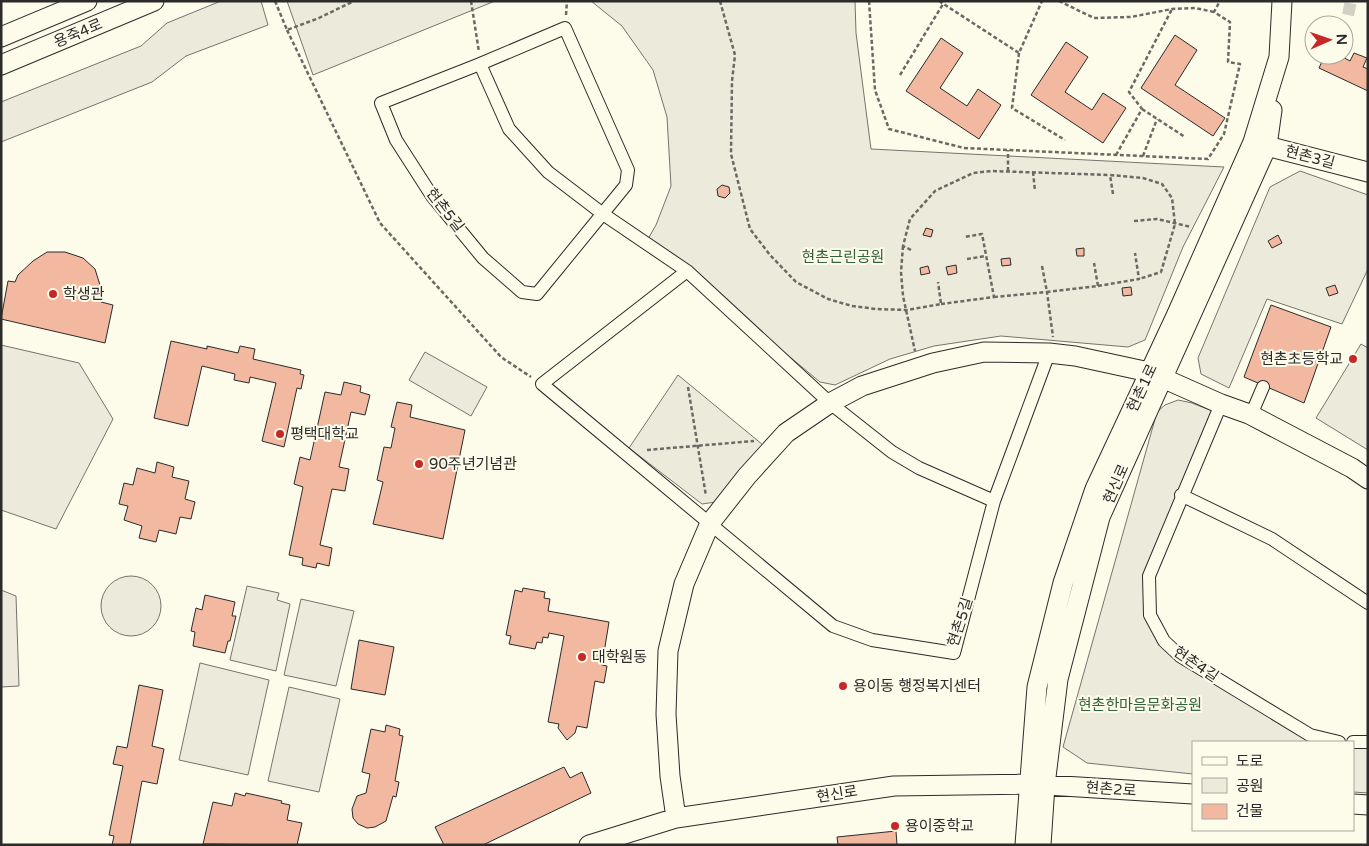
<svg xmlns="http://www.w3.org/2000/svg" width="1369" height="846" font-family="'Varela Round','Noto Sans KR',sans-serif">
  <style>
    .green { fill: #ecebdb; stroke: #74746e }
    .building { fill: #f2b8a0; stroke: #2b2b2b }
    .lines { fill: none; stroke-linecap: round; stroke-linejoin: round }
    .street-tunnel { stroke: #d3d1c4; stroke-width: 12; stroke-dasharray: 12 6; stroke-linecap: butt }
    .street-casing { stroke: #2b2b2b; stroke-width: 14 }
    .secondary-casing { stroke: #2b2b2b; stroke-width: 21 }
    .path { stroke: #6a6964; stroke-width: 2.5; stroke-dasharray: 4 2.5; stroke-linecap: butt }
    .street { stroke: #fdfbea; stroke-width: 12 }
    .secondary { stroke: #fdfbea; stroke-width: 19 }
    .poi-dot { fill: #c62828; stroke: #fdfbea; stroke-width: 2 }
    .labels { text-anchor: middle; stroke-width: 4; stroke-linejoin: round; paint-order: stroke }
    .street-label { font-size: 15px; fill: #2b2b2b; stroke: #fdfbea }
    .park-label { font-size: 15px; fill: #34623c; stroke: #fdfbea }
    .poi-label { font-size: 15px; fill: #2b2b2b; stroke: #fdfbea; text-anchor: start }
  </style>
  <rect width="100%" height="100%" fill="#fdfbea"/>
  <!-- green -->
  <path class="green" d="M221,1H261L268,25L186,56L152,82L1,142V102L141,46L167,23Z
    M287,1H495L313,75Z
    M591,1H855L856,33L871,149L1224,167L1183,247L1145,340L1128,347L1001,336L934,346L890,359L835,385L820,382L648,239L656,225L671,186L667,117L653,70L622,26Z
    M1300,171L1368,195V269L1342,324L1267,299L1229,388L1201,374L1198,358L1270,187Z
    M1361,344L1368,348V450L1316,418Z
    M1,345L79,363L113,419L56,529L1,510Z
    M425,352L487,387L471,416L409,380Z
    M678,375L763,445L716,502L702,504L629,448Z
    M1178,400L1192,403L1217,413L1149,576L1150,615L1163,639L1310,735L1339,742H1193V774L1087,763L1063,747L1157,412L1165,405Z
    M101 606a30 30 0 1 1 60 0a30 30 0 1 1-60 0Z
    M247,586L279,593L277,600L290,604L276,671L230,660Z
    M1,590L16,596L19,686L1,687Z
    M301,599L354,611L336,686L284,675Z
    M200,663L269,680L248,775L179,760Z
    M289,687L340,699L319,792L268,781Z
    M1353,742H1368V793L1353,792Z"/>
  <!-- building -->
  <path class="building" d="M1175,35L1197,50L1175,85L1225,118L1213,136L1141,88Z
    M941,38L963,53L940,88L967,106L978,89L1001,105L979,139L906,91Z
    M1066,42L1088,57L1065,92L1092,110L1103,93L1126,108L1103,143L1031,95Z
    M1354,53L1367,58L1363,67L1368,69V91L1319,68L1325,55H1339L1350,61Z
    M722,185L729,187L730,193L725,198L718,196L717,189Z
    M926,228L933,230L931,237L923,235Z
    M1278,235L1282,243L1272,248L1268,241Z
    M1084,248V256H1077L1076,249Z
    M47,252H65L83,258L95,269L100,285L101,302L113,305L105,343L1,319L8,281L15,282L18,275L33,261Z
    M1010,258L1011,265L1002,266L1001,259Z
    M956,265L957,273L948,275L946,267Z
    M928,266L930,273L921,275L920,268Z
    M1335,285L1338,293L1329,296L1326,288Z
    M1131,287L1132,295L1123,296L1122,288Z
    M1271,305L1331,327L1304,403L1244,377Z
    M171,341L207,349V346L238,353L240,346L255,349L253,359L301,370L300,374L304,375L301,389L297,388L284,447L262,441L276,383L250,377L249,383L234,380L235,374L202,366L188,426L154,418Z
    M344,382L361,386L360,392L370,395L365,415L351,412L339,467L349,469L345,491L332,489L320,545L332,548L329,566L317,563L316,568L302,565L303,558L289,555L303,487L294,484L300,457L310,460L325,392L341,395Z
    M397,402L412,405L410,417L465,430L443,539L373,524L383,482L377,480L384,447L391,448L395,428L391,427Z
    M157,462L174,467L172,477L189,481L185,499L195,502L191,519L180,517L176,534L159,530L156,542L139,538L142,526L124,520L128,506L119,504L124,483L133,485L137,468L155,473Z
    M523,588L545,592L544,598L550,599L548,611L609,622L602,665L607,666L604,683L595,681L587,728L577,726L575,733L567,740L558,728L559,724L548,722L564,636L549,633L548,638L543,637L542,643L537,642L535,649L509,644L511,636L506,635L515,590L522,592Z
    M205,595L235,602L232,616H236L230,641H228L225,653L193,646L195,632L191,631L196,608L202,610Z
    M359,640L394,647L385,695L351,689Z
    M139,685L163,690L152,746L164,749L157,784L142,781L130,845H112L114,836L109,835L123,766L113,764L117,746L127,748Z
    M386,725L400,729L399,735L403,736L395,781L399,782L396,797L393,796L386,821L375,827L367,828L358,824L353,818L352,809L357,796L366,793L370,774L362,772L371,729L385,732Z
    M564,767L570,778L582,772L591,793L483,845H444L435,827Z
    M235,793L245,796L246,793L282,801L281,803L290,805L287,820L302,823L297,845L203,844L213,802L232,806Z
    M896,831L897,845H838L837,837Z"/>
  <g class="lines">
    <!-- street-tunnel -->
    <path class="street-tunnel" d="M1348,15L1351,1"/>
    <defs>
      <path id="street" d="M565,28L628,170L626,185L537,294L522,292L483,258L432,196L396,140L381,103L480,64Z
        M480,64L509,129L548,172L603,214L687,271
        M1221,404L1149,576L1150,615L1164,641L1180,656L1310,735L1339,742
        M1251,415L1263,387
        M1181,495L1272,539L1368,603
        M994,501L919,468L892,452L830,403L687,271L542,384L833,626L872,640L954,653L994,501L1049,353
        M1353,742H1368"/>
      <path id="secondary" d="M1,37L87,1
        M1,65L154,1
        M1255,143L1368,172
        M1353,804L1368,805
        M676,818L670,776L666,714L668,651L684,584L710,523L747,476L786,433L830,403L862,386L933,363L984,352L1049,353L1075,356L1149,372L1221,404L1249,414L1352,468L1368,479
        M589,845L676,818L894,786L1030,784L1193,794
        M1025,845L1037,687L1063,583L1095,489L1176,316L1253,142L1279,57L1282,1
        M1041,845L1045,785L1058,679L1100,517L1267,146L1272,110"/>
    </defs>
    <!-- street casing -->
    <use href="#street" class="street-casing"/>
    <!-- secondary casing -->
    <use href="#secondary" class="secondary-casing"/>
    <!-- path -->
    <path class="path" d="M275,1L287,30L319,18L354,1
      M471,1L479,52
      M720,1L735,55L732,81L731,154L750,229L770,255L796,282L828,299L852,306L876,309L907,310L941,304L938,282
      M869,1L875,90L889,129L964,148L1208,159L1224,134L1240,64L1228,62L1230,22L1214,12L1220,1
      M939,1L1019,53L1042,1
      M1059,1L1094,18L1131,17L1172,9L1195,8L1214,12
      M566,15L567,1
      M287,30L380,223L501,357L531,377
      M1019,53L1012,108L1065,140
      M900,75L943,4
      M1142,109L1185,137
      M1116,155L1142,109L1129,92L1172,9
      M1143,156L1157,119
      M1008,171V150
      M1033,172L1035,191
      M1113,194L1110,175L1143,178L1162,184L1172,198L1175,224L1161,272L1139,279
      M1134,221L1157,219L1191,227
      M903,246L901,272L903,296L915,351
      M911,250L903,246L910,219L935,191L973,173L992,171L1110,175
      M967,259L986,256
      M1042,266L1047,292L1098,286L1094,263
      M1098,286L1139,279L1135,253
      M994,297L1047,292L1053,337
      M941,304L994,297L982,234L964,237
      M688,387L706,496
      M647,450L754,441"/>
    <!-- street -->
    <use href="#street" class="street"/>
    <!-- secondary -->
    <use href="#secondary" class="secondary"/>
  </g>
  <!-- markers -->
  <g class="poi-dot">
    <circle cx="53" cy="294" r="5"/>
    <circle cx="1353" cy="359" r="5"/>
    <circle cx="280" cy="434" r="5"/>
    <circle cx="419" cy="464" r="5"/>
    <circle cx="582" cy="657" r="5"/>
    <circle cx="843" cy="686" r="5"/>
    <circle cx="895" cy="826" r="5"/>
  </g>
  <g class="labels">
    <!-- street labels -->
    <g class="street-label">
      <text transform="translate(78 33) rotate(-23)" y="5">용죽4로</text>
      <text transform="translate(1310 157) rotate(15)" y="5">현촌3길</text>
      <text transform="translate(445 210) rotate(52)" y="5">현촌5길</text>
      <text transform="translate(1142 388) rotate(-65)" y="5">현촌1로</text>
      <text transform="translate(1116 484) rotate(-66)" y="5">현신로</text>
      <text transform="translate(960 622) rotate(-72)" y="5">현촌5길</text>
      <text transform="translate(1196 664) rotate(34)" y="5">현촌4길</text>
      <text transform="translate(1111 789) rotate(4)" y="5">현촌2로</text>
      <text transform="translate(837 794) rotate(-9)" y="5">현신로</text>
    </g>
    <!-- park labels -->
    <g class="park-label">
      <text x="843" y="262">현촌근린공원</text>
      <text x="1140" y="710">현촌한마음문화공원</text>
    </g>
    <!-- poi labels -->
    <g class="poi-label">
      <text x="63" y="299">학생관</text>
      <text x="1343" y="364" text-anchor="end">현촌초등학교</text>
      <text x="290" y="439">평택대학교</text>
      <text x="429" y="469">90주년기념관</text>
      <text x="592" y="662">대학원동</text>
      <text x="853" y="691">용이동 행정복지센터</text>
      <text x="905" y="831">용이중학교</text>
    </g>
  </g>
  <!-- border -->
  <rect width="1369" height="846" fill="none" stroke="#2b2b2b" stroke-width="5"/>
  <!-- legend -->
  <rect x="1192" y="741" width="162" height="90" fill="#fdfbea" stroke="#a9a89e"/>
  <rect x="1202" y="757" width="25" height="8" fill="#fdfbea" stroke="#a9a89e"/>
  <text x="1236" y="766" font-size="15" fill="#2b2b2b">도로</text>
  <rect x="1202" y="778" width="25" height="15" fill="#ecebdb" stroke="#a9a89e"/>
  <text x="1236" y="791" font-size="15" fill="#2b2b2b">공원</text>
  <rect x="1202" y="804" width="25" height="15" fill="#f2b8a0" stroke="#a9a89e"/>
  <text x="1236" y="816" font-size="15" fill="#2b2b2b">건물</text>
  <!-- north arrow -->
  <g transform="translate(1329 40) rotate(88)"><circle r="24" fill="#fdfbea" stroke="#a9a89e"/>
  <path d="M0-4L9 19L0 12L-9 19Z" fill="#c62828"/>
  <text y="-8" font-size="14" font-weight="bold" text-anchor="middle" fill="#2b2b2b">N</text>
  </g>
</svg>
